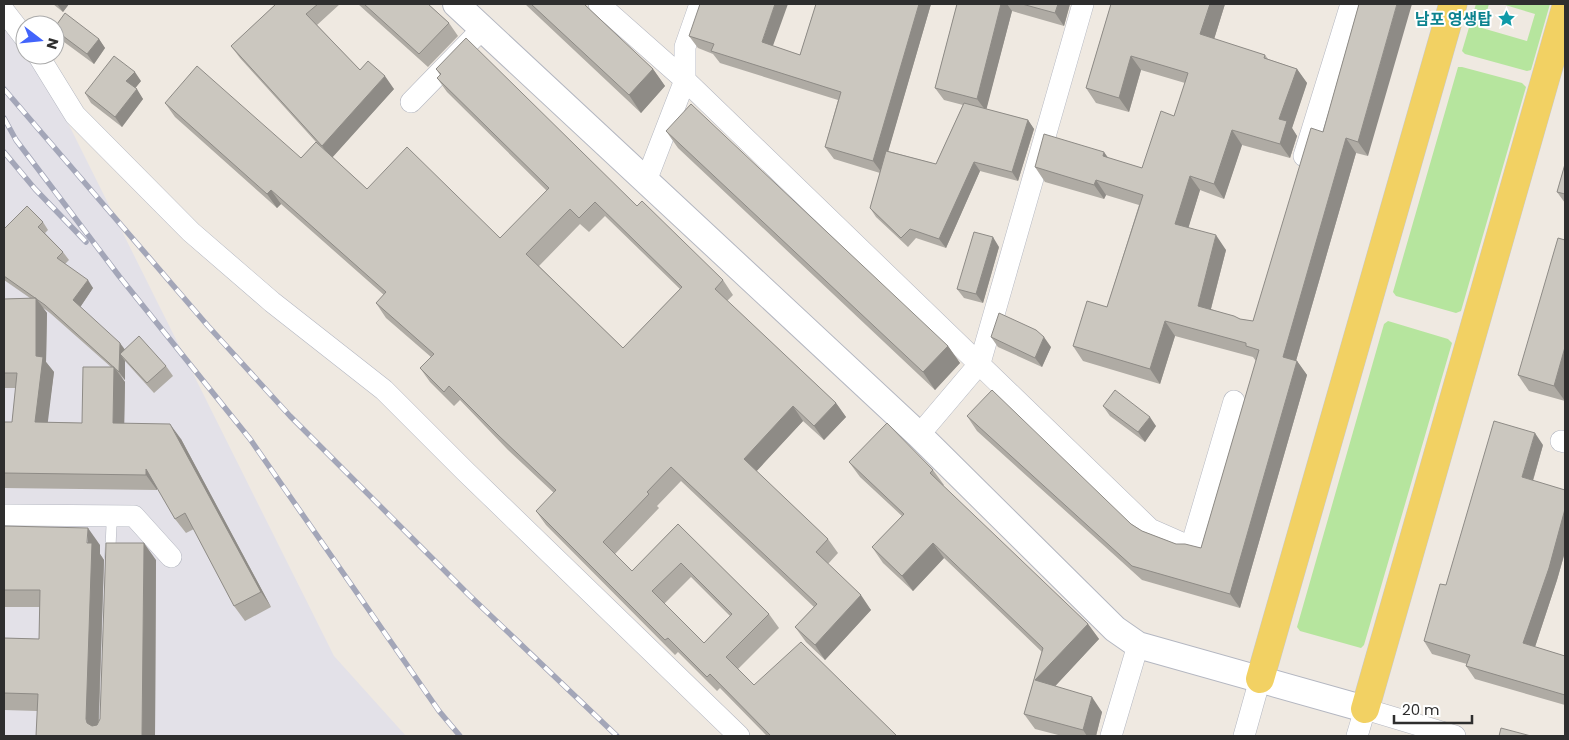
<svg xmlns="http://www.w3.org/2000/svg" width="1569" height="740" font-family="Poppins,'Noto Sans KR',sans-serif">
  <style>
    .industrial { fill: #e3e1e8 }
    .green { fill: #b6e59e }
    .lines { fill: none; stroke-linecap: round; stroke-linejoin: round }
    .service-casing { stroke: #b4b7c1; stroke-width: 11 }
    .minor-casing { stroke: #b4b7c1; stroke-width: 22 }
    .tertiary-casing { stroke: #b4b7c1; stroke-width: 28 }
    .primary-casing { stroke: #c9c9c9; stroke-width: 29 }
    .service { stroke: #fff; stroke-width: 10 }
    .minor { stroke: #fff; stroke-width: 21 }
    .tertiary { stroke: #fff; stroke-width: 26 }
    .primary { stroke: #f2d163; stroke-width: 28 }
    .rail-casing { stroke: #a3a6b8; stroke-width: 5.5 }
    .rail { stroke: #fff; stroke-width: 4; stroke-dasharray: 11; stroke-linecap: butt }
    .wall { fill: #afaba4; fill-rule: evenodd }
    .shaded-wall { fill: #8e8b86 }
    .building { fill: #cbc7bf; stroke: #8e8b86; fill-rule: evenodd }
    .labels { text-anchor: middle; stroke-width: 4; stroke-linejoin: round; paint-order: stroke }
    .culture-label { font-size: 16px; font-weight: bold; fill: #0d838f; stroke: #fff; text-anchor: end }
  </style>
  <rect width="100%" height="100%" fill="#efe9e1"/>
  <!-- industrial -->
  <path class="industrial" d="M4,4L25,36V55H34L334,656L406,736H4Z"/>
  <!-- green -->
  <path class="green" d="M1476,4H1489L1482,28L1527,41L1535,14L1502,4H1550L1531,70L1527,71L1465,54L1462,51Z
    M1458,67H1462L1522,83L1526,87L1461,311L1456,313L1396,296L1393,292Z
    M1388,321L1448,339L1452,343L1364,645L1361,648L1300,631L1297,627L1384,324Z"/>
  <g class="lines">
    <defs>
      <path id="service" d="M110,557L112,515"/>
      <path id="minor" d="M599,4L685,80L1150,529L1191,547L1234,401
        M4,11L25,38
        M38,55L75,115L191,232L272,302L384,390L465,471L739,736
        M411,102L483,28
        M1304,156L1351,4
        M646,181L685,80V47L700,4
        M919,435L980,363L1083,4
        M1561,441L1565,442
        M4,515L134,516L171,557
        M1111,736L1138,645
        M1244,736L1260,679
        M1357,736L1365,709L1455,736"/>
      <path id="tertiary" d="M456,4L919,435L1115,629L1138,645L1365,709"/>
      <path id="primary" d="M1260,679L1453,4
        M1365,709L1565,10"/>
    </defs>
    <!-- service casing -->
    <use href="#service" class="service-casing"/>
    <!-- minor casing -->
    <use href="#minor" class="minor-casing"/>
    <!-- tertiary casing -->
    <use href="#tertiary" class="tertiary-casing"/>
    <!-- primary casing -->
    <use href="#primary" class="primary-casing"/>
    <!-- service -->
    <use href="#service" class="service"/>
    <!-- minor -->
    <use href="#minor" class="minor"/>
    <!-- tertiary -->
    <use href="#tertiary" class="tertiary"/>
    <!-- primary -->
    <use href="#primary" class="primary"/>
    <defs>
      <path id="rail" d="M4,89L208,326L290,416L469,595L617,736
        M4,118L16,140L119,276L250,439L439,711L460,736
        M4,152L35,189L86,242"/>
    </defs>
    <!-- rail casing -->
    <use href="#rail" class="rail-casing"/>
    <!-- rail -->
    <use href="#rail" class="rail"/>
  </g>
  <!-- wall -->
  <path class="wall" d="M53,4H69L63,12Z
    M276,4H340L317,25L360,70L394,89L332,157L367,189L500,238L547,191L447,92L437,78L440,75L436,69L637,206L723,280L733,295L727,301L836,403L846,417L824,440L803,421L756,471L828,539L838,553L828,564L871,610L825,660L806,642L795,627L814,607L681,481L657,506L659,508L615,554L632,571L678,524L769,614L779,628L738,669L754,685L897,736H767L720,688L717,691L678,652L675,655L546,525L536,511L554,493L508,450L460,400L454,406L430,382L420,368L431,357L386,318L376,303L384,295L281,204L277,208L175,117L165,103L301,158L316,142L240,58L231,46ZM605,216L680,289L623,348L539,266L580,224L589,232ZM691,577L730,616L704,643L664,604Z
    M358,4H428L449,23L458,36L428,67Z
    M525,4H584L653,69L665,86L641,113Z
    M816,4H931L888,151L936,164L963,105L944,100L935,88L957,4H1070L1064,26L1012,11L986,109L1028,120L1034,129L1018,181L980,171L946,248L916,238L908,247L876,217L870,208L880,173L834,159L825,147L838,100L720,63L713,54L698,48L689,36L773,46L800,55Z
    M1111,4H1225L1214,39L1265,55L1268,59L1297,69L1307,83L1292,128L1297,136L1290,158L1242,145L1224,199L1200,190L1188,228L1226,250L1211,309L1240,319L1253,321L1323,132L1359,4L1368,156L1356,153L1296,361H1297L1307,375L1240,608L1142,580L977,431L967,416L1142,531L1176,544L1201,548L1256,361L1253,357L1175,336L1160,384L1083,361L1073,346L1107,307L1139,205L1106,195L1104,199L1045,182L1035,167L1108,158L1142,168L1174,116L1185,83L1141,70L1129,112L1096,103L1086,88Z
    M55,27L99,39L105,48L94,64L60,39L55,32Z
    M141,81L135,88L143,99L122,127L91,103L85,93Z
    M666,131L948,346L960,363L935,390L678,148Z
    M1565,164V203L1557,192Z
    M43,222L48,230L45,233L63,252L69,260L65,264L93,288L80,307L124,350L166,366L173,376L154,393L125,361V380L121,376L125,382L124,423L181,439L271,607L245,621L234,606L194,529L186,533L175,519L157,487V490L4,488V422H12L16,388H4V299L30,298L4,280V229ZM42,307L50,313L111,367L82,423L47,422L54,372L46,362L47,313Z
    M1565,240V401L1529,391L1518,375Z
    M999,247L983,303L964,298L957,289Z
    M991,337L1051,347L1042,367L998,347Z
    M1103,406L1156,426L1145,442L1110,416Z
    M1543,445L1533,481L1565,490V552L1557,580L1535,647L1565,656V705L1475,679L1466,666L1467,664L1432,654L1424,641L1446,585Z
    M849,462L933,470L944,485L943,486L1088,624L1099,639L1055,686L1102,712L1096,736H1062L1035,729L1024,714L1042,652L944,558L913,591L883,563L872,547L902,516L860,477Z
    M4,526L100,545V554L104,560L99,722L156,560L155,736L37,711L4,710V638L39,639L40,607H4Z"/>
  <!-- shaded-wall -->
  <path class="shaded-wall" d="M57,4H69L63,12Z
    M775,4H788L770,54L762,42Z
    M919,4H931L882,173L873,161Z
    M1001,4H1007L1012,11L986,111L977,99Z
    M1058,4H1070L1064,26L1055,13Z
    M1210,4H1225L1211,49L1200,34Z
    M1397,4H1412L1368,156L1358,142Z
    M99,39L105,48L94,64L87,54Z
    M1131,56L1141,70L1129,112L1119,98Z
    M653,69L665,86L641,113L629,95Z
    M1297,69L1307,83L1292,128L1297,136L1290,158L1280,144L1279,119Z
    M135,72L141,81L133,91L126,81Z
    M385,76L394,89L331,159L322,146Z
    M137,89L143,99L122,127L115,117Z
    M1028,120L1034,129L1018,181L1012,172Z
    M1232,130L1242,145L1224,199L1214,184Z
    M1346,138L1356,153L1293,371L1283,357Z
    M1104,152L1114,166L1103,156Z
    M974,162L980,171L946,248L939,239Z
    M1190,176L1200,190L1185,239L1175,224Z
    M1096,180L1106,195L1104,199L1094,185Z
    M271,190L281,204L277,208L267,194Z
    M1216,235L1226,250L1208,320L1198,306Z
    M993,237L999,247L983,303L976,294Z
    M88,280L93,288L79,309L73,300Z
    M36,298L47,313L46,362L54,372L46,437L35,422Z
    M1165,321L1175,336L1160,384L1150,369Z
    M1044,337L1051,347L1042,367L1035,358Z
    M120,343L126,351L120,354L125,361V380L119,372Z
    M948,346L960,363L935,390L923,372Z
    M1565,347V401L1554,386Z
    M1297,361L1307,375L1240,608L1230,594Z
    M114,367L125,382L124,438L113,423Z
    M836,403L846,417L824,440L814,426Z
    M793,406L803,421L754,474L744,459Z
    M1150,417L1156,426L1145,442L1138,432Z
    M170,424L181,439L271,607L261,592Z
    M1535,433L1543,445L1530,490L1522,477Z
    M146,469L157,484V490L146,475Z
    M1565,509V552L1557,580L1532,656L1523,643Z
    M88,528L100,545V554L104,560L98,736L87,723L86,719Z
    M144,543L156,560L155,736H142Z
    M933,543L944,558L913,591L902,576Z
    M861,595L871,610L825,660L815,645Z
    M1088,624L1099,639L1046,696L1035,680Z
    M1092,697L1102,712L1096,736H1087L1083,730Z"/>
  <!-- building -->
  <path class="building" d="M276,4H318L306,14L360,70L368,61L385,76L322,146L231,46Z
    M364,4H428L449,23L419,54Z
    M531,4H584L653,69L629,95Z
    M700,4H775L762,42L800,55L816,4H919L873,161L825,147L841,92L711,51L714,44L689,36Z
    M957,4H1001L977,99L935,88Z
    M1022,4H1058L1055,13Z
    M1111,4H1210L1200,34L1265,55L1264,58L1297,69L1279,119L1287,121L1280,144L1232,130L1214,184L1190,176L1175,224L1216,235L1198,306L1234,316L1240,319L1253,321L1311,128L1323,132L1359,4H1397L1358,142L1346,138L1283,357L1297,361L1230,594L1132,566L967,416L992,390L1131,524L1142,531L1176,544H1185L1201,548L1259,350L1246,346V343L1165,321L1150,369L1073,346L1087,301L1107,307L1143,195L1096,180L1094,185L1035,167L1044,134L1104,152L1103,156L1142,168L1161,111L1174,116L1188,73L1131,56L1119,98L1086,88Z
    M65,13L99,39L87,54L55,30V27Z
    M466,38L637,206L642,201L723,280L715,289L836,403L814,426L793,406L744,459L828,539L816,552L861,595L815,645L795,627L817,604L671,467L647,492L649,494L603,542L632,571L678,524L769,614L726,657L754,685L801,642L897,736H771L710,674L707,677L668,638L665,640L536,511L556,490L498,435L449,386L444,392L420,368L434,354L376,303L386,292L271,190L267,194L165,103L197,66L301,158L316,142L367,189L407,147L500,238L549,188L437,78L441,74L436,69ZM595,202L682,287L623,348L526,254L570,209L579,218ZM681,563L732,614L704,643L652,591Z
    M114,56L135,72L126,81L137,89L115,117L85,93Z
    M964,103L1028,120L1012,172L974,162L939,239L910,229L901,238L870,208L886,151L936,164Z
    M691,104L948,346L923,372L666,131Z
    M1565,164V194L1557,192Z
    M27,206L43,222L38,227L63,252L57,258L88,280L73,300L120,343L119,372L45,305L4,276V229Z
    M974,232L993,237L976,294L957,289Z
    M1558,238L1565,240V347L1554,386L1518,375Z
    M36,298V356L43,357L35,422L82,423L83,367H114L113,423L170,424L261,592L234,606L185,513L175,519L146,469V475L4,473V422H12L17,373H4V299Z
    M999,313L1036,330L1044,337L1035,358L991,337Z
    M139,336L166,366L147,383L120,354Z
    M1115,390L1150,417L1138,432L1103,406Z
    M1494,421L1535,433L1522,477L1565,490V509L1549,568L1523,643L1565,656V695L1466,666L1470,655L1424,641L1440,584L1446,585Z
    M887,423L933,470L930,473L1088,624L1035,680L1092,697L1083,730L1024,714L1043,648L933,543L902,576L872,547L904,514L849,462Z
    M4,526L88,528L87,543H92L86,719L87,723L92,726L97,725L100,719L106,543H144L142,736H36L38,694L4,693V638L39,639L40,590H4Z
    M1501,728L1531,736H1499Z"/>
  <!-- icons -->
  <defs>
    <symbol id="sight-bare" viewBox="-9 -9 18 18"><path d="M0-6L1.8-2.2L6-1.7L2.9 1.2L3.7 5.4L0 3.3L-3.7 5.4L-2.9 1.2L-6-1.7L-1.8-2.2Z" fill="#0f9aa8" stroke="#fff" stroke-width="2.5" paint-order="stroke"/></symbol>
  </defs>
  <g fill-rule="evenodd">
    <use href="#sight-bare" x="1494" y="6" width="25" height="25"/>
  </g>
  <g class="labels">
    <!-- culture labels -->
    <g class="culture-label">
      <text x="1492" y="25">남포 영생탑</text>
    </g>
  </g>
  <!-- border -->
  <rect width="1569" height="740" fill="none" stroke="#2e2e2e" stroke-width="10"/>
  <!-- north arrow -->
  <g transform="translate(40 40) rotate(106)"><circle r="24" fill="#ffffff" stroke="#ababab"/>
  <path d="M0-4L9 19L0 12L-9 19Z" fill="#4264fb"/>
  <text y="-8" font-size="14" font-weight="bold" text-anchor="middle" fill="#2e2e2e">N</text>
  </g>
  <!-- scale -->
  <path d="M1394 715v8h78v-8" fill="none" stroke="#2e2e2e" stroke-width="2.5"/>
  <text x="1402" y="715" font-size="15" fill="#2e2e2e" stroke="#ffffff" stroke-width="4" paint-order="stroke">20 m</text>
</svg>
